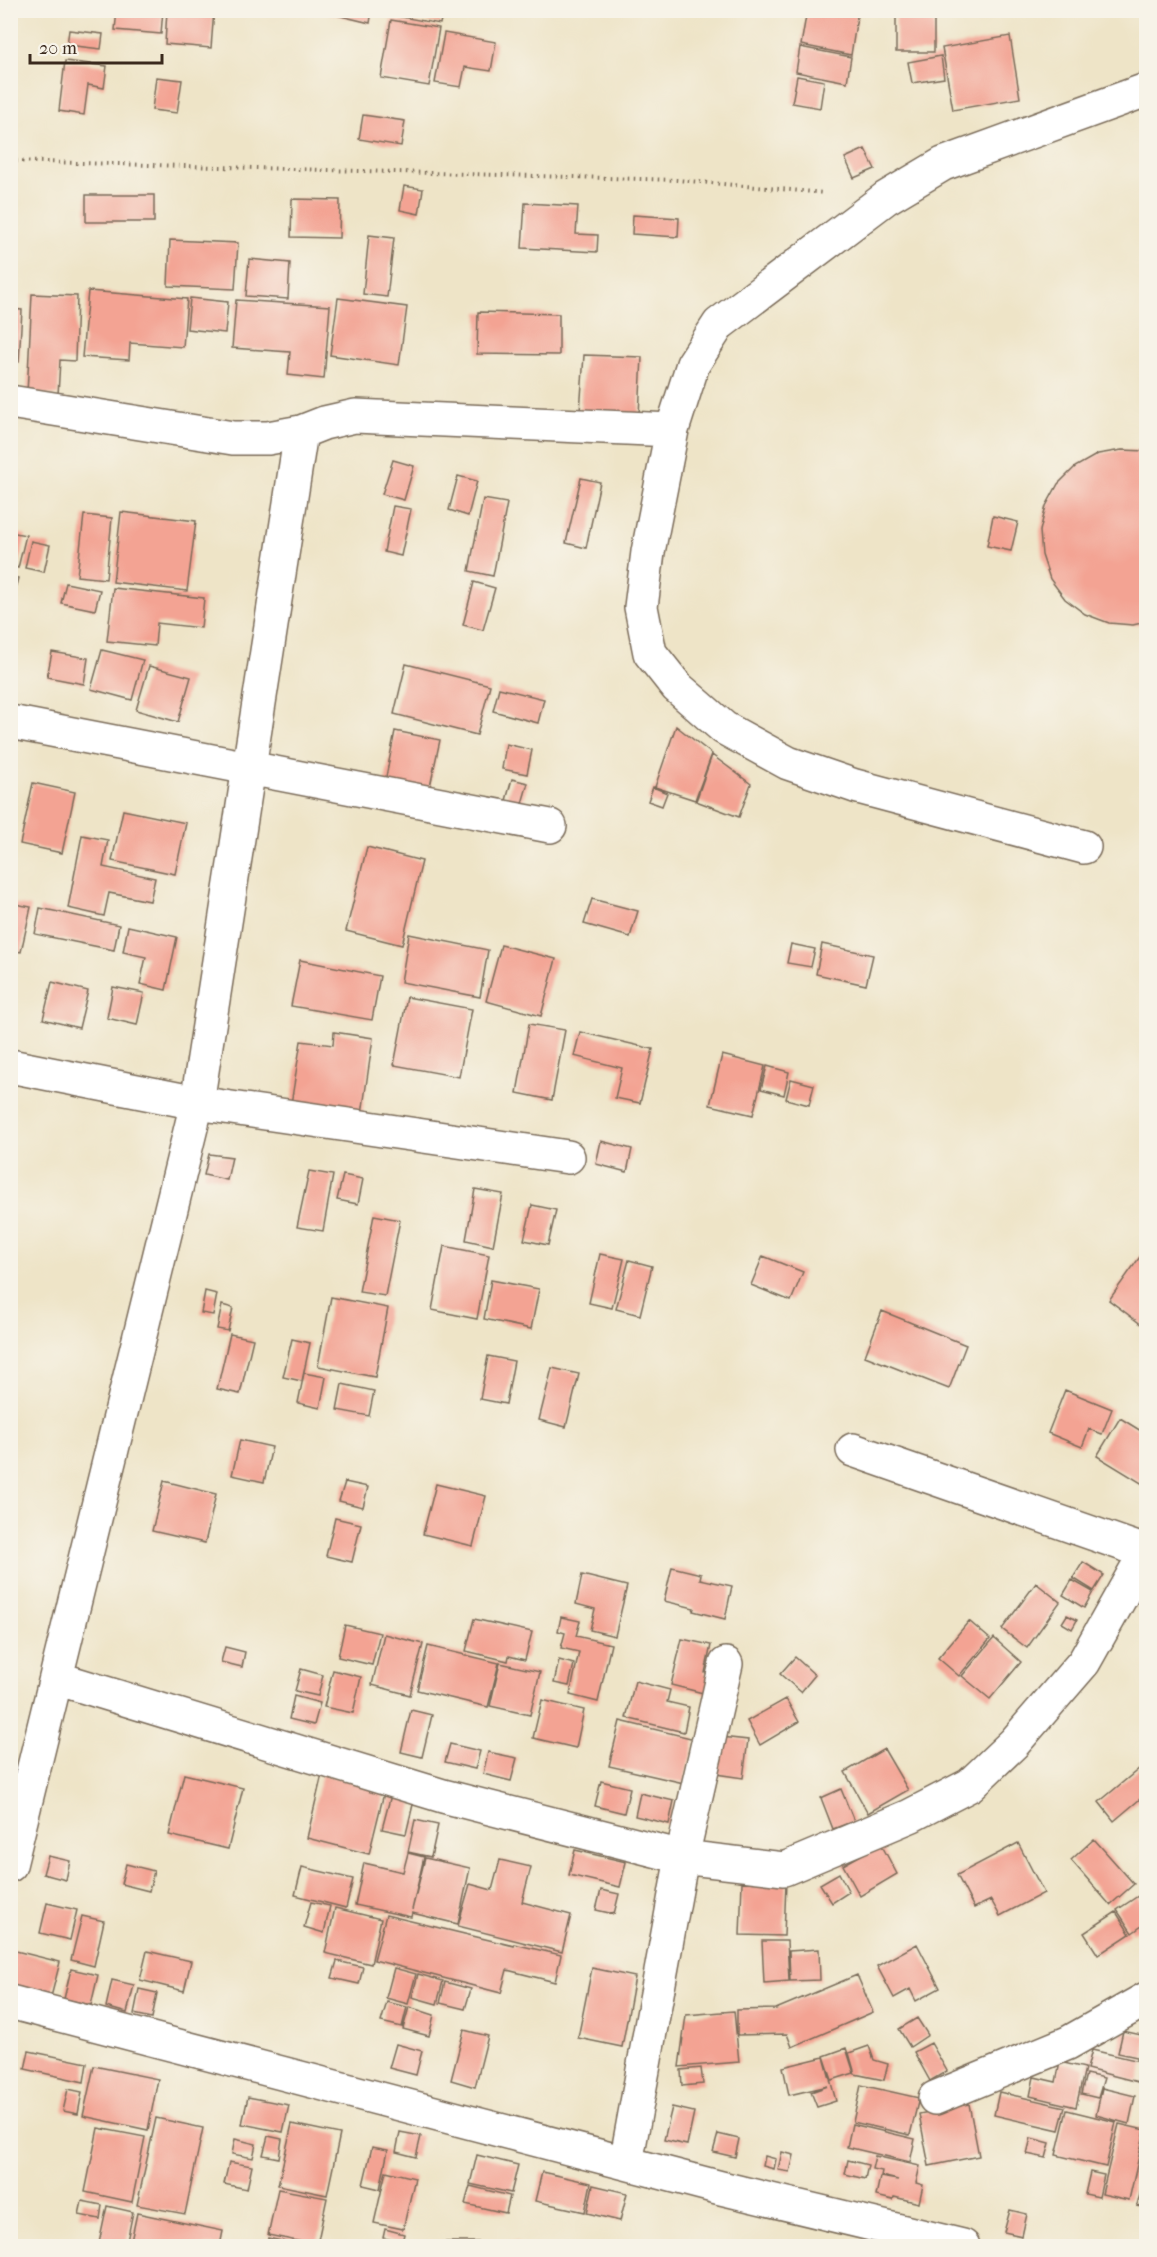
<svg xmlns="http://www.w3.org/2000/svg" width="1157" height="2257" font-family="'IM FELL French Canon',serif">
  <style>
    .building { fill: #f3a393 }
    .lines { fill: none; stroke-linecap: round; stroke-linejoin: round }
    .minor-casing { stroke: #7a6b59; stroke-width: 36 }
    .path { stroke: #7a6b59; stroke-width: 4; stroke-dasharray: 1.5 4.5; stroke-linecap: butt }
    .minor { stroke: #fff; stroke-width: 33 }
  </style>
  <rect width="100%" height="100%" fill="#f7f3e8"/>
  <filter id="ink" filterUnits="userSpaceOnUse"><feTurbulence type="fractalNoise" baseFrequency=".0167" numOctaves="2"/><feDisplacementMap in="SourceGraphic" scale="12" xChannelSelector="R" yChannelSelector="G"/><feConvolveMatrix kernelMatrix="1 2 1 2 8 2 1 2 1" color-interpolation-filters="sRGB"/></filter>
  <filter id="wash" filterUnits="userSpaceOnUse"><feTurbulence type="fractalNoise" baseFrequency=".008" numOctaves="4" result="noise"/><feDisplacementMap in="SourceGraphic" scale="24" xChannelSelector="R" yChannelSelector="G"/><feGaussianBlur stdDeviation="1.35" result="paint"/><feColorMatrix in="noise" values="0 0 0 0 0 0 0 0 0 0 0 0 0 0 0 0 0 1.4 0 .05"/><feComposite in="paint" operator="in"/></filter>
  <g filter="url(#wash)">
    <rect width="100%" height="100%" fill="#eee4c7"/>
    <g id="blocks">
      <!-- building -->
      <path class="building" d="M117,10H163L161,34L115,30Z
        M167,10H214L211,48L165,44Z
        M316,10H372L370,23Z
        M381,10H443L440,24L380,13Z
        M807,10H858L851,55L801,45Z
        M896,10H934V52H896Z
        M391,20L439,28L429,86L381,78Z
        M69,30L103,34L101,49L67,45Z
        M444,33L496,42L491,71L465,67L461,87L435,83Z
        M1010,36L1020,98L953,110L942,48Z
        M800,47L851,57L847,82L796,72Z
        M941,56L944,78L912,83L908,62Z
        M65,61L107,66L104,88L88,85L84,115L59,111Z
        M797,76L824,81L820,108L792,103Z
        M156,77L182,80L177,113L152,110Z
        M363,115L405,121L401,146L359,139Z
        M865,149L875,169L854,178L845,158Z
        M404,186L423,189L419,214L400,210Z
        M86,195H154V222H86Z
        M292,199L340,200L339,238L291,237Z
        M525,203L578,206L576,234L598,235L597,252L522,248Z
        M633,215L679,218L678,237L632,234Z
        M369,235L394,238L387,297L363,294Z
        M170,240L238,243L235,289L168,286Z
        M249,259L290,263L288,299L246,296Z
        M88,291L187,299L183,347L130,343L129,360L82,357Z
        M32,294L77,296L75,361L60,360L58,395L27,394Z
        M190,298L228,302L225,333L187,329Z
        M338,298L407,307L399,365L330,355Z
        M236,300L330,306L324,379L288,375L290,352L232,348Z
        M10,309L22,310L19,362L10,361Z
        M478,312L559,314V355L477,354Z
        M584,355L642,357L639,415L580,412Z
        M1122,450L1146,451V622L1133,625L1109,623L1085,614L1065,599L1050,579L1042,555L1040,531L1046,506L1058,484L1075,467L1098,454Z
        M393,460L414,466L404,500L382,494Z
        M458,476L477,481L468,516L449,510Z
        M581,478L600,482L586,548L566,543Z
        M483,499L507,503L493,576L469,571Z
        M393,506L411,509L401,556L384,552Z
        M121,512L196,521L187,591L113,582Z
        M84,515L112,518L106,579L77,576Z
        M993,516L1018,522L1011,551L987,546Z
        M10,532L26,535L18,568L10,566Z
        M31,541L50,545L44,572L25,568Z
        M10,576L18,578L11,605H10Z
        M474,582L495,588L483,630L463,625Z
        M66,583L100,590L95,610L61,603Z
        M113,588L204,598L201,628L157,623L155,646L107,641Z
        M102,650L143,660L132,700L91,689Z
        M52,652L88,658L84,684L47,677Z
        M406,664L490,685L477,735L394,714Z
        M149,666L191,677L178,722L136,710Z
        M499,688L544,699L538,723L493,711Z
        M676,726L712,754L695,800L655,787Z
        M395,731L440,740L428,796L384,787Z
        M506,744L532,750L527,774L502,769Z
        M712,755L751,784L739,817L696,801Z
        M512,779L528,783L521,807L505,804Z
        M33,783L75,792L62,853L20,844Z
        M653,787L667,793L662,806L648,801Z
        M123,810L186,823L175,874L112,861Z
        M82,835L108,840L103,867L155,878L150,901L109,893L104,916L68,908Z
        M367,847L422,861L402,945L346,931Z
        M592,899L638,911L630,937L584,924Z
        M10,903L31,907L21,952L10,950Z
        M40,908L119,925L114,950L35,934Z
        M128,926L177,937L166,990L140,984L146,957L123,952Z
        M409,934L488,950L480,997L401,982Z
        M791,944L815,949L811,967L787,963Z
        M822,944L873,955L866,985L816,974Z
        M501,945L556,959L541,1016L486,1001Z
        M300,960L380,976L372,1020L291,1006Z
        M52,982L88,991L79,1028L43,1019Z
        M113,987L144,993L137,1025L107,1018Z
        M407,997L472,1009L459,1077L394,1065Z
        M529,1024L565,1030L552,1100L517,1093Z
        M334,1032L373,1038L362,1114L291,1104L301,1041L333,1045Z
        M580,1032L653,1049L640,1103L615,1098L622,1068L574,1056Z
        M722,1055L765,1066L753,1115L710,1105Z
        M767,1066L789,1072L784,1095L761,1089Z
        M791,1079L814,1085L809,1105L786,1099Z
        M601,1141L632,1149L627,1172L596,1164Z
        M209,1154L232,1157L227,1180L204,1175Z
        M309,1171L333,1175L323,1231L297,1227Z
        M343,1175L363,1179L358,1204L337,1200Z
        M475,1189L503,1194L493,1246L466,1240Z
        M532,1205L556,1210L548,1245L524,1240Z
        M374,1215L400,1220L385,1296L359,1292Z
        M444,1246L489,1255L477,1319L432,1310Z
        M600,1254L624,1259L612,1308L589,1303Z
        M1142,1254L1146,1257V1328L1109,1300Z
        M763,1256L803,1272L791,1301L751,1285Z
        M629,1260L652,1266L640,1315L616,1309Z
        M491,1280L539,1289L531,1329L484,1319Z
        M205,1291L217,1294L213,1315L201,1313Z
        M331,1297L388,1308L375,1377L318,1366Z
        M222,1305L233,1308L228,1331L217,1329Z
        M882,1311L966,1345L949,1389L865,1356Z
        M230,1334L253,1339L240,1394L217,1389Z
        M292,1339L310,1343L302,1381L283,1377Z
        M488,1356L514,1361L506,1404L480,1399Z
        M552,1368L579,1374L566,1427L539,1420Z
        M304,1373L326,1377L320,1408L298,1403Z
        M342,1384L374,1391L369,1416L337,1410Z
        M1065,1390L1112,1409L1102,1434L1089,1429L1082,1447L1048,1433Z
        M1120,1418L1146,1434V1486L1097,1456Z
        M240,1440L272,1447L264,1482L232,1475Z
        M164,1481L216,1494L205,1543L152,1531Z
        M345,1482L368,1487L363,1507L339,1501Z
        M436,1484L486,1496L473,1546L423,1534Z
        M335,1518L361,1524L352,1562L326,1556Z
        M1083,1562L1104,1575L1094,1591L1073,1578Z
        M672,1567L701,1574L700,1579L732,1586L725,1619L693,1611L694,1608L664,1601Z
        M582,1575L627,1586L615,1636L590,1630L595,1609L576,1604Z
        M1072,1580L1093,1592L1084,1608L1063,1595Z
        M1036,1583L1060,1602L1027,1648L1002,1629Z
        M1067,1615L1077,1620L1072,1629L1062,1623Z
        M561,1617L580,1621L576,1636L611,1644L598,1702L570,1695L579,1652L561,1648L565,1633L558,1631Z
        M474,1619L532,1632L525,1660L509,1656L508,1661L466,1651Z
        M969,1621L990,1639L959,1676L938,1658Z
        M345,1625L380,1633L372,1665L338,1657Z
        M384,1634L423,1644L410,1695L372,1685Z
        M994,1638L1021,1662L990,1699L962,1676Z
        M682,1639L711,1645L705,1673L715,1675L711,1695L671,1685Z
        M428,1646L499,1663L488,1707L417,1690Z
        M225,1647L245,1652L242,1667L221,1662Z
        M795,1657L815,1675L801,1692L780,1674Z
        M559,1660L574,1664L569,1686L554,1683Z
        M500,1663L540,1672L530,1715L490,1706Z
        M301,1669L323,1675L318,1696L295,1691Z
        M333,1670L361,1677L353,1713L324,1707Z
        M635,1681L670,1690L667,1702L689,1707L684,1732L626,1718Z
        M294,1696L320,1703L314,1725L289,1719Z
        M786,1699L799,1722L760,1745L747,1721Z
        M542,1700L584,1710L576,1748L533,1738Z
        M411,1710L432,1715L422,1757L401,1752Z
        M620,1721L695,1739L684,1783L609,1766Z
        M721,1737L748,1740L743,1778L716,1774Z
        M450,1744L480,1751L475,1769L445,1762Z
        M884,1749L908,1790L868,1813L845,1772Z
        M488,1752L517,1758L511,1781L483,1774Z
        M1146,1763V1794L1114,1821L1099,1802Z
        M184,1774L243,1788L228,1849L169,1835Z
        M322,1774L385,1789L369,1854L307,1838Z
        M601,1781L630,1788L624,1813L595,1806Z
        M841,1789L854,1821L833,1829L821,1798Z
        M392,1791L415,1796L406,1834L382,1829Z
        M640,1793L674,1801L669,1824L635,1816Z
        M415,1820L438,1825L431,1857L408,1852Z
        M1094,1839L1134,1884L1110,1905L1071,1860Z
        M1018,1843L1044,1893L1000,1916L991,1900L974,1908L957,1875Z
        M881,1844L897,1874L860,1896L843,1865Z
        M575,1850L626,1862L620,1887L569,1875Z
        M408,1853L424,1857L412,1910L425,1858L470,1868L458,1924L412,1913L411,1917L355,1905L364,1863L403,1872Z
        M48,1856L70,1861L66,1880L43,1874Z
        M500,1860L531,1867L522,1902L571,1915L562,1952L458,1926L470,1884L492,1890Z
        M126,1864L154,1871L149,1891L121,1884Z
        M302,1867L353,1879L346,1908L295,1895Z
        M839,1873L849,1892L832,1903L820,1884Z
        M742,1882L786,1883L784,1936L740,1935Z
        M601,1890L619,1894L614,1914L596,1910Z
        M1138,1896L1146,1910V1923L1132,1933L1117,1910Z
        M311,1902L330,1906L324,1933L304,1927Z
        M47,1903L77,1910L70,1940L40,1933Z
        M335,1908L381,1919L371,1964L325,1953Z
        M1116,1912L1130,1934L1098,1955L1084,1933Z
        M386,1915L514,1946V1944L561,1955L555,1982L507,1970L501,1993L374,1960Z
        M82,1916L104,1921L94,1966L71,1960Z
        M762,1941H787L789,1981L764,1983Z
        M917,1944L940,1988L916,2001L910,1989L894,1998L877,1966Z
        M819,1949L820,1980L790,1981L789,1951Z
        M12,1950L60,1962L51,1997L10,1987Z
        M147,1951L191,1961L184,1991L140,1980Z
        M337,1961L363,1967L359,1984L332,1978Z
        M394,1968L416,1974L408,2004L386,1998Z
        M592,1968L635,1977L622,2047L578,2038Z
        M71,1969L98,1975L91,2005L64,1999Z
        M418,1974L443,1981L437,2004L412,1997Z
        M857,1975L873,2012L792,2047L787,2034L737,2035V2010L776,2009Z
        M112,1980L134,1985L127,2013L106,2007Z
        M445,1982L471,1989L465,2009L440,2003Z
        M139,1989L157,1993L152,2018L134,2014Z
        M387,2002L407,2007L402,2027L381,2022Z
        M409,2007L434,2015L429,2036L403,2029Z
        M734,2011L739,2062L679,2067L686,2015Z
        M917,2018L928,2035L910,2047L899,2029Z
        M464,2030L488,2036L475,2087L451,2080Z
        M1123,2031L1146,2036V2059L1118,2053Z
        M931,2043L947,2071L930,2081L914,2052Z
        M396,2044L422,2051L416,2075L389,2068Z
        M869,2046L874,2060L888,2064L884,2080L855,2074L849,2053Z
        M846,2048L854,2073L832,2080L824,2056Z
        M1092,2050L1144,2062L1138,2082L1087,2069Z
        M29,2051L87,2063L84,2082L25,2069Z
        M824,2057L836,2101L817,2107L811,2092L828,2086L789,2095L783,2067Z
        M1060,2062L1085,2068L1076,2107L1030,2096L1034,2077L1056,2082Z
        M94,2066L158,2079L148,2130L83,2116Z
        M701,2068L703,2084L682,2086L681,2070Z
        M1086,2074L1104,2078L1098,2098L1081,2094Z
        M861,2085L919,2098L910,2135L853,2122Z
        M1102,2088L1135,2096L1129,2124L1096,2115Z
        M68,2089L82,2092L78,2114L63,2111Z
        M999,2092L1065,2107L1059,2130L994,2115Z
        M248,2097L289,2105L283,2132L242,2124Z
        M969,2104L979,2156L929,2166L919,2114Z
        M672,2107L694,2112L687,2145L664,2140Z
        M1067,2110L1116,2122L1106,2167L1056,2155Z
        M156,2118L203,2128L185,2214L137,2205Z
        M292,2124L340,2134L327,2195L278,2185Z
        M852,2124L915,2139L910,2162L847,2147Z
        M1119,2124L1145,2130L1129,2200L1102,2194Z
        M98,2128L145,2137L132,2202L85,2192Z
        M400,2132L421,2136L416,2157L396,2152Z
        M718,2134L739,2139L735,2157L713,2152Z
        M268,2136L282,2139L279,2158L263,2155Z
        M1031,2138L1050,2143L1046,2158L1027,2154Z
        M235,2139L256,2144L253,2158L232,2154Z
        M372,2147L388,2150L380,2189L363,2185Z
        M782,2152L794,2155L790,2172L778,2170Z
        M477,2155L518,2165L511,2193L470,2184Z
        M765,2156L776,2159L774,2169L763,2166Z
        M875,2156L920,2166L916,2183L923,2185L919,2203L894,2197L893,2200L876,2196L880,2177L898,2180L881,2176L882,2171L872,2169Z
        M848,2160L868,2165L865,2179L845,2174Z
        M229,2162L252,2166L247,2189L224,2184Z
        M386,2171L415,2178L403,2229L374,2223Z
        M1146,2171V2208L1137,2206Z
        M542,2172L591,2183L585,2212L535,2201Z
        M1090,2172L1104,2175L1099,2197L1085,2194Z
        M593,2185L627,2193L620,2221L587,2213Z
        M470,2186L510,2196L506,2213L465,2204Z
        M278,2189L327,2198L317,2245L268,2235Z
        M82,2201L102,2205L100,2219L79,2215Z
        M107,2206L133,2212L126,2246L99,2243Z
        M1010,2210L1027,2214L1022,2236L1004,2232Z
        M137,2213L223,2231L220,2246H130Z
        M385,2229L404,2234L402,2242L383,2238Z
        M268,2238L304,2246H267Z
        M446,2242H518V2246H446Z"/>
    </g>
  </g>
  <g filter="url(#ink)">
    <use href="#blocks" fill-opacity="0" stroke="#7a6b59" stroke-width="1.5"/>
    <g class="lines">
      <defs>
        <path id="minor" d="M10,402L233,438H268L301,432L324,423L355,416L672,430
          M10,722L550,826
          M1084,847L855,786L788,763L724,728L677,687L650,653L641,607L648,552L672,430L693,364L719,324L886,198L943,164L1146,90
          M10,1066L197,1103L568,1157
          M853,1450L1146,1552
          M56,1678L443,1796L682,1857L784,1869L910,1816L970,1785L1014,1743L1084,1662L1146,1552
          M10,1865L197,1103L301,432
          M10,2002L721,2188L963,2246
          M935,2098L1068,2043L1146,1999
          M626,2163L682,1857L726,1664"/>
      </defs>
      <!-- minor casing -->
      <use href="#minor" class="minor-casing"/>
      <!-- path -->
      <path class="path" d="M10,161L677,180L825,193"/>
      <!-- minor -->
      <use href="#minor" class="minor"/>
    </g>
  </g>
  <!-- margin -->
  <rect width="1157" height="2257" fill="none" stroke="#f7f3e8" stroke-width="36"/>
  <!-- scale -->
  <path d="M30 54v9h132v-9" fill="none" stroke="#3b2a1e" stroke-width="3"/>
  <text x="39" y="54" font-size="18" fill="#3b2a1e" stroke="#f7f3e8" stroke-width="4.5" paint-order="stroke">20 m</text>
</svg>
